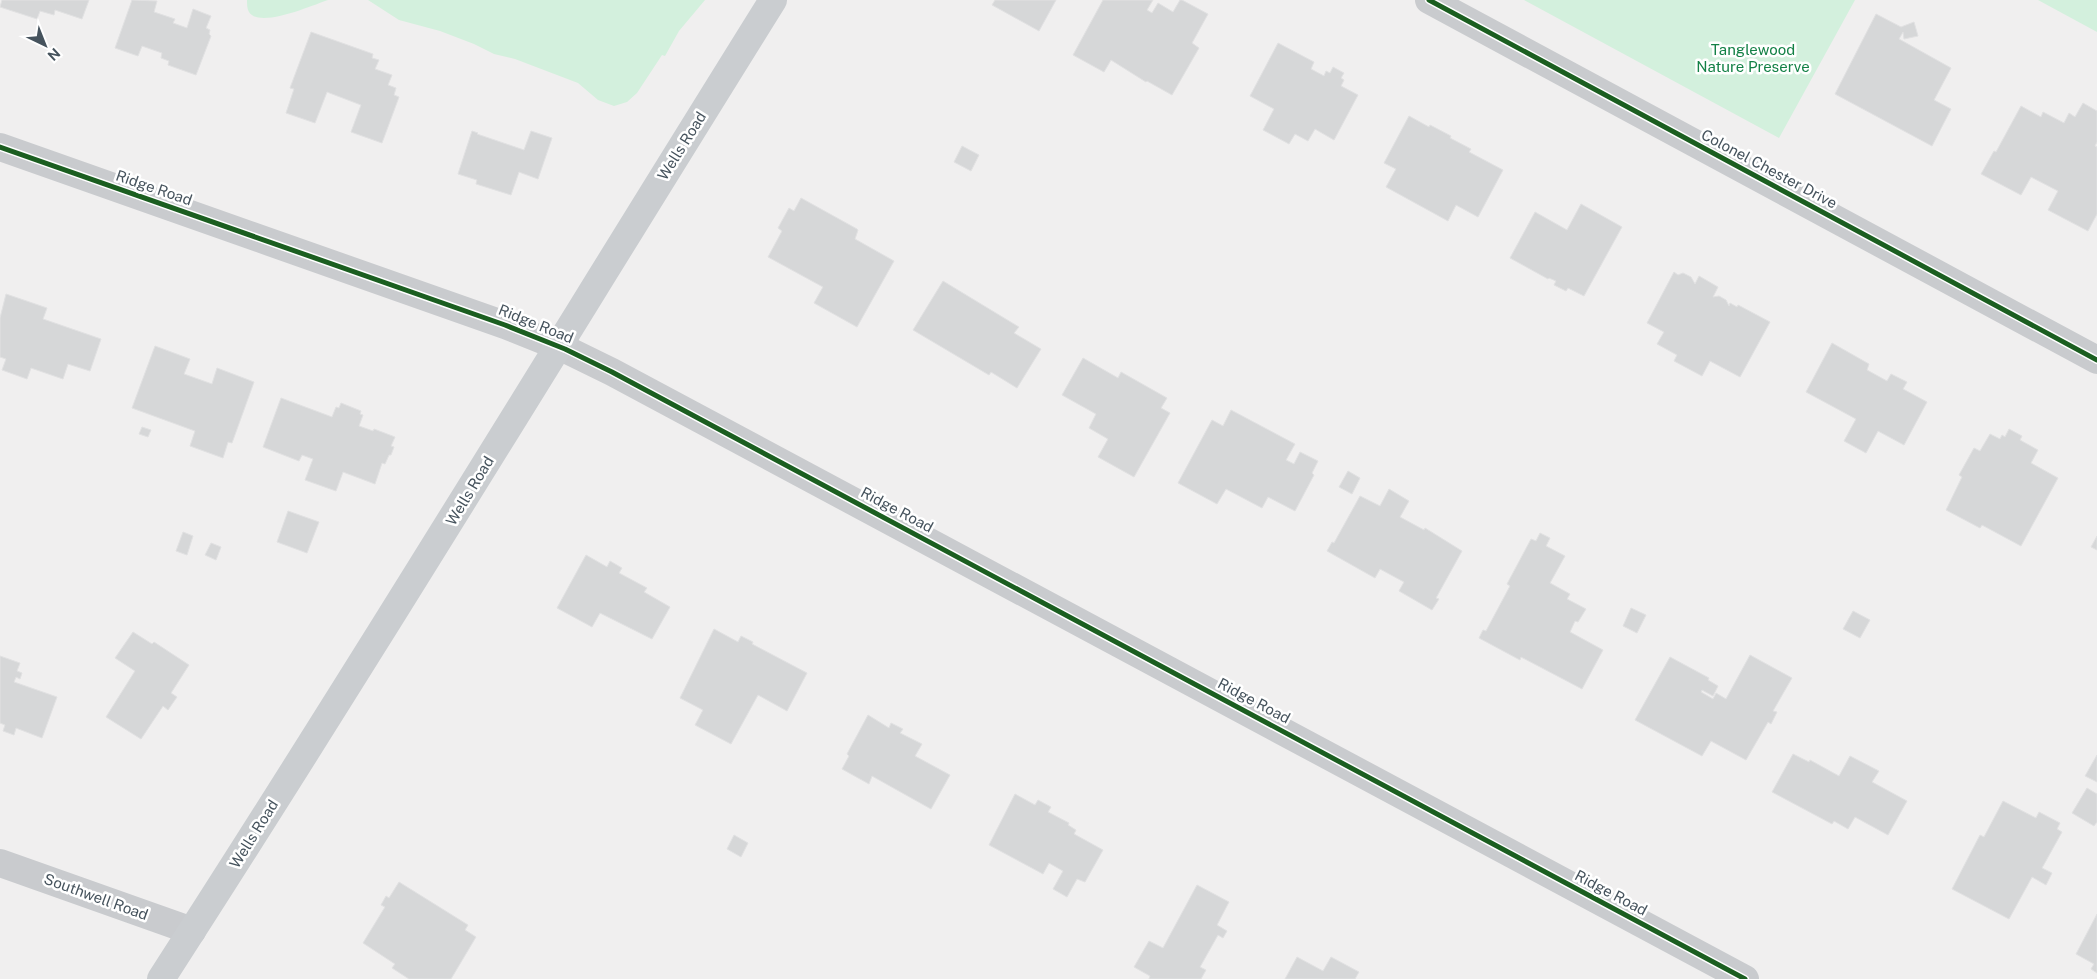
<svg xmlns="http://www.w3.org/2000/svg" width="2097" height="979" font-family="'Public Sans',sans-serif">
  <style>
    .green { fill: #d3f0dd }
    .building { fill: #d6d7d8; stroke: #e1e1e2 }
    .lines { fill: none; stroke-linecap: round; stroke-linejoin: round }
    .minor { stroke: #c9cbce; stroke-width: 28 }
    .tertiary { stroke: #c9cbce; stroke-width: 28 }
    .secondary { stroke: #cacdd0; stroke-width: 28 }
    .cycleway-casing { stroke: #fff; stroke-width: 8 }
    .cycleway { stroke: #1b5e20; stroke-width: 5 }
    .labels { text-anchor: middle; stroke-width: 5; stroke-linejoin: round; paint-order: stroke }
    .park-label { font-size: 15px; fill: #138146; stroke: #fff }
    .street-label { font-size: 15px; fill: #46535d; stroke: #fff }
  </style>
  <rect width="100%" height="100%" fill="#f0efef"/>
  <!-- green -->
  <path class="green" d="M247,0H328C313,5 259,29 249,12C247,9 247,4 247,0Z
    M368,0H705L679,31L665,56L662,55L637,93L627,102L614,106L598,100L578,83L515,59L494,54L474,44L440,31L399,20Z
    M1524,0H1855L1779,138Z
    M2038,0H2097V32Z"/>
  <!-- building -->
  <path class="building" d="M2,0H89L82,19L55,10L54,15L40,11L37,19L0,7Z
    M132,0L157,1L154,12L175,19L173,23L187,28L193,9L211,16L206,28L210,30L209,34L211,36L196,75L168,65L169,61L161,58L162,53L142,46L138,56L115,48Z
    M995,0H1056L1039,31L992,5Z
    M1103,0H1153L1147,10L1152,13L1158,3L1173,12L1180,0H1182L1208,14L1192,43L1199,48L1172,95L1147,81L1146,82L1111,60L1104,72L1073,55Z
    M1876,14L1901,27L1914,22L1918,36L1904,39L1903,32L1899,39L1951,68L1934,100L1951,109L1932,146L1835,94Z
    M311,32L373,54L372,58L379,60L375,69L392,75L388,85L396,88L394,95L399,97L382,143L351,132L361,105L327,92L315,123L286,113L294,89L290,88Z
    M1278,43L1314,62L1311,69L1324,76L1326,71L1330,73L1333,67L1344,73L1341,78L1344,80L1341,86L1358,95L1334,140L1315,129L1308,141L1295,134L1289,144L1263,130L1274,109L1250,96Z
    M2083,103L2097,111V142L2095,146L2097,147V214L2088,231L2048,210L2058,191L2031,177L2021,195L1981,174L1994,151L1996,152L2021,106L2041,117L2043,112L2064,123L2069,113L2075,117Z
    M1409,116L1429,127L1430,125L1451,136L1450,138L1471,149L1469,152L1503,170L1478,217L1456,205L1448,221L1386,187L1396,169L1384,163Z
    M472,131L478,133L477,134L524,150L531,131L552,138L538,179L519,172L511,195L476,184L477,180L458,174Z
    M962,146L979,155L971,171L954,162Z
    M801,198L857,229L858,230L855,239L894,261L857,327L814,303L823,287L768,257L782,231L778,228L789,208L794,211Z
    M1581,204L1622,227L1584,296L1568,288L1566,291L1554,285L1556,281L1549,278L1548,279L1510,258L1535,212L1567,230Z
    M1674,272L1678,275L1683,273L1691,277L1695,284L1699,276L1718,287L1713,297L1719,296L1726,300L1729,306L1730,303L1737,307L1738,305L1770,322L1740,377L1710,361L1702,376L1674,361L1677,355L1657,344L1664,332L1647,323Z
    M943,281L1019,327L1014,333L1041,349L1017,388L991,372L989,375L913,330Z
    M6,294L47,308L43,319L101,339L90,371L68,364L63,379L31,368L27,379L2,370L6,359L0,357V318Z
    M1832,343L1869,364L1867,370L1887,381L1891,374L1907,382L1903,389L1927,402L1904,445L1878,431L1866,453L1844,441L1856,419L1806,392Z
    M155,346L190,359L184,374L212,384L217,368L254,382L232,443L228,442L223,458L190,446L195,431L132,408Z
    M1083,358L1118,378L1121,372L1167,398L1161,408L1170,413L1134,477L1098,457L1108,439L1089,428L1096,414L1062,395Z
    M281,398L332,417L336,407L339,408L341,403L361,411L360,414L363,415L359,426L373,431L374,429L395,437L391,446L394,447L391,455H389L385,464L382,463L375,484L343,472L336,491L305,480L313,459L302,455L299,461L263,447Z
    M1231,410L1295,444L1286,460L1294,464L1300,452L1318,461L1312,473L1314,475L1295,511L1268,497L1262,508L1226,489L1217,504L1178,483L1212,420L1223,426Z
    M142,427L151,430L148,437L139,434Z
    M2009,429L2022,436L2020,440L2038,450L2031,463L2058,478L2021,546L1982,525L1980,528L1946,510L1962,477L1959,475L1974,448L1980,451L1990,434L2000,439L2002,435L2005,437Z
    M1348,471L1360,478L1352,494L1339,487Z
    M1389,489L1409,501L1400,517L1424,530L1425,528L1462,551L1436,598L1439,599L1432,610L1399,591L1404,582L1380,569L1375,578L1327,551L1332,542L1334,543L1360,496L1380,506Z
    M288,511L319,522L307,553L277,542Z
    M183,532L193,536L187,555L176,551Z
    M1540,533L1550,538L1546,546L1565,556L1550,583L1570,594L1567,599L1586,609L1578,622L1575,621L1570,632L1603,650L1582,689L1521,657L1520,660L1479,638L1483,630L1486,631L1510,586L1507,584L1531,539L1536,541Z
    M2097,536V550L2091,547Z
    M211,543L221,547L216,560L205,555Z
    M586,555L607,567L610,561L622,568L619,573L647,588L644,592L670,607L652,639L600,613L592,627L557,608Z
    M1631,608L1646,615L1637,633L1623,626Z
    M1853,611L1870,620L1860,638L1843,629Z
    M714,629L738,642L741,636L753,642L752,644L807,673L787,711L758,695L731,744L695,725L703,710L680,698Z
    M133,632L152,644L154,642L189,665L171,693L177,697L168,710L163,706L141,739L106,717L135,671L115,658Z
    M1750,655L1792,678L1773,711L1777,712L1771,724L1768,722L1746,760L1711,741L1702,756L1635,720L1670,657L1709,678L1708,680L1718,686L1713,696L1702,690L1701,692L1713,699L1716,693L1726,699Z
    M0,656L20,663L17,671L22,673L20,679L16,677L14,682L57,697L42,738L16,728L14,735L3,731L5,725L0,723Z
    M868,715L889,728L891,723L903,729L900,733L922,744L915,756L950,775L931,809L872,776L869,784L842,769L849,756L847,754Z
    M1793,754L1809,762L1810,760L1839,776L1850,756L1879,771L1872,782L1907,801L1888,835L1855,817L1848,829L1834,821L1832,824L1772,792Z
    M2097,755V782L2085,776Z
    M2087,788L2097,794V822L2094,826L2072,813Z
    M1015,794L1035,805L1038,800L1051,807L1048,812L1069,823L1068,825L1076,830L1074,834L1103,850L1085,882L1077,879L1067,897L1053,889L1063,871L1049,863L1043,874L989,845Z
    M2003,801L2036,818L2039,812L2060,823L2057,829L2062,832L2042,868L2052,873L2046,885L2032,877L2009,919L1952,889L1980,835L1984,837Z
    M734,835L748,843L741,857L727,849Z
    M399,882L468,925L465,930L476,937L451,979H409L392,968L395,964L363,943L385,907L381,905L386,896L389,898Z
    M1197,885L1229,902L1217,925L1227,931L1223,938L1218,935L1200,967L1206,970L1201,979H1149L1150,976L1134,967L1149,941L1163,948Z
    M2097,914V973L2091,969L2094,964L2076,954Z
    M1297,957L1323,971L1331,957L1359,972L1355,979H1285Z"/>
  <g class="lines">
    <!-- minor -->
    <path class="minor" d="M1429,0L2097,360
      M0,863L192,931"/>
    <!-- tertiary -->
    <path class="tertiary" d="M0,147L505,325L565,349L612,372L1745,979"/>
    <!-- secondary -->
    <path class="secondary" d="M161,979C370,655 569,327 773,0"/>
    <defs>
      <path id="cycleway" d="M1429,0L2097,360
        M0,147L505,325L565,349L612,372L1745,979"/>
    </defs>
    <!-- cycleway casing -->
    <use href="#cycleway" class="cycleway-casing"/>
    <!-- cycleway -->
    <use href="#cycleway" class="cycleway"/>
  </g>
  <g class="labels">
    <!-- park labels -->
    <g class="park-label">
      <text x="1753" y="55">Tanglewood<tspan x="1753" dy="17">Nature Preserve</tspan></text>
    </g>
    <!-- street labels -->
    <g class="street-label">
      <text transform="translate(682 146) rotate(-58)" y="5">Wells Road</text>
      <text transform="translate(1769 169) rotate(28)" y="5">Colonel Chester Drive</text>
      <text transform="translate(154 188) rotate(19)" y="5">Ridge Road</text>
      <text transform="translate(536 324) rotate(22)" y="5">Ridge Road</text>
      <text transform="translate(470 491) rotate(-59)" y="5">Wells Road</text>
      <text transform="translate(897 510) rotate(28)" y="5">Ridge Road</text>
      <text transform="translate(1254 701) rotate(28)" y="5">Ridge Road</text>
      <text transform="translate(254 834) rotate(-58)" y="5">Wells Road</text>
      <text transform="translate(1611 893) rotate(28)" y="5">Ridge Road</text>
      <text transform="translate(96 897) rotate(20)" y="5">Southwell Road</text>
    </g>
  </g>
  <!-- north arrow -->
  <g transform="translate(45 45) rotate(137)" stroke="#ffffff" stroke-width="4" paint-order="stroke">
  <path d="M0-4L9 19L0 12L-9 19Z" fill="#46535d"/>
  <text y="-8" font-size="14" font-weight="bold" text-anchor="middle" fill="#46535d">N</text>
  </g>
</svg>
